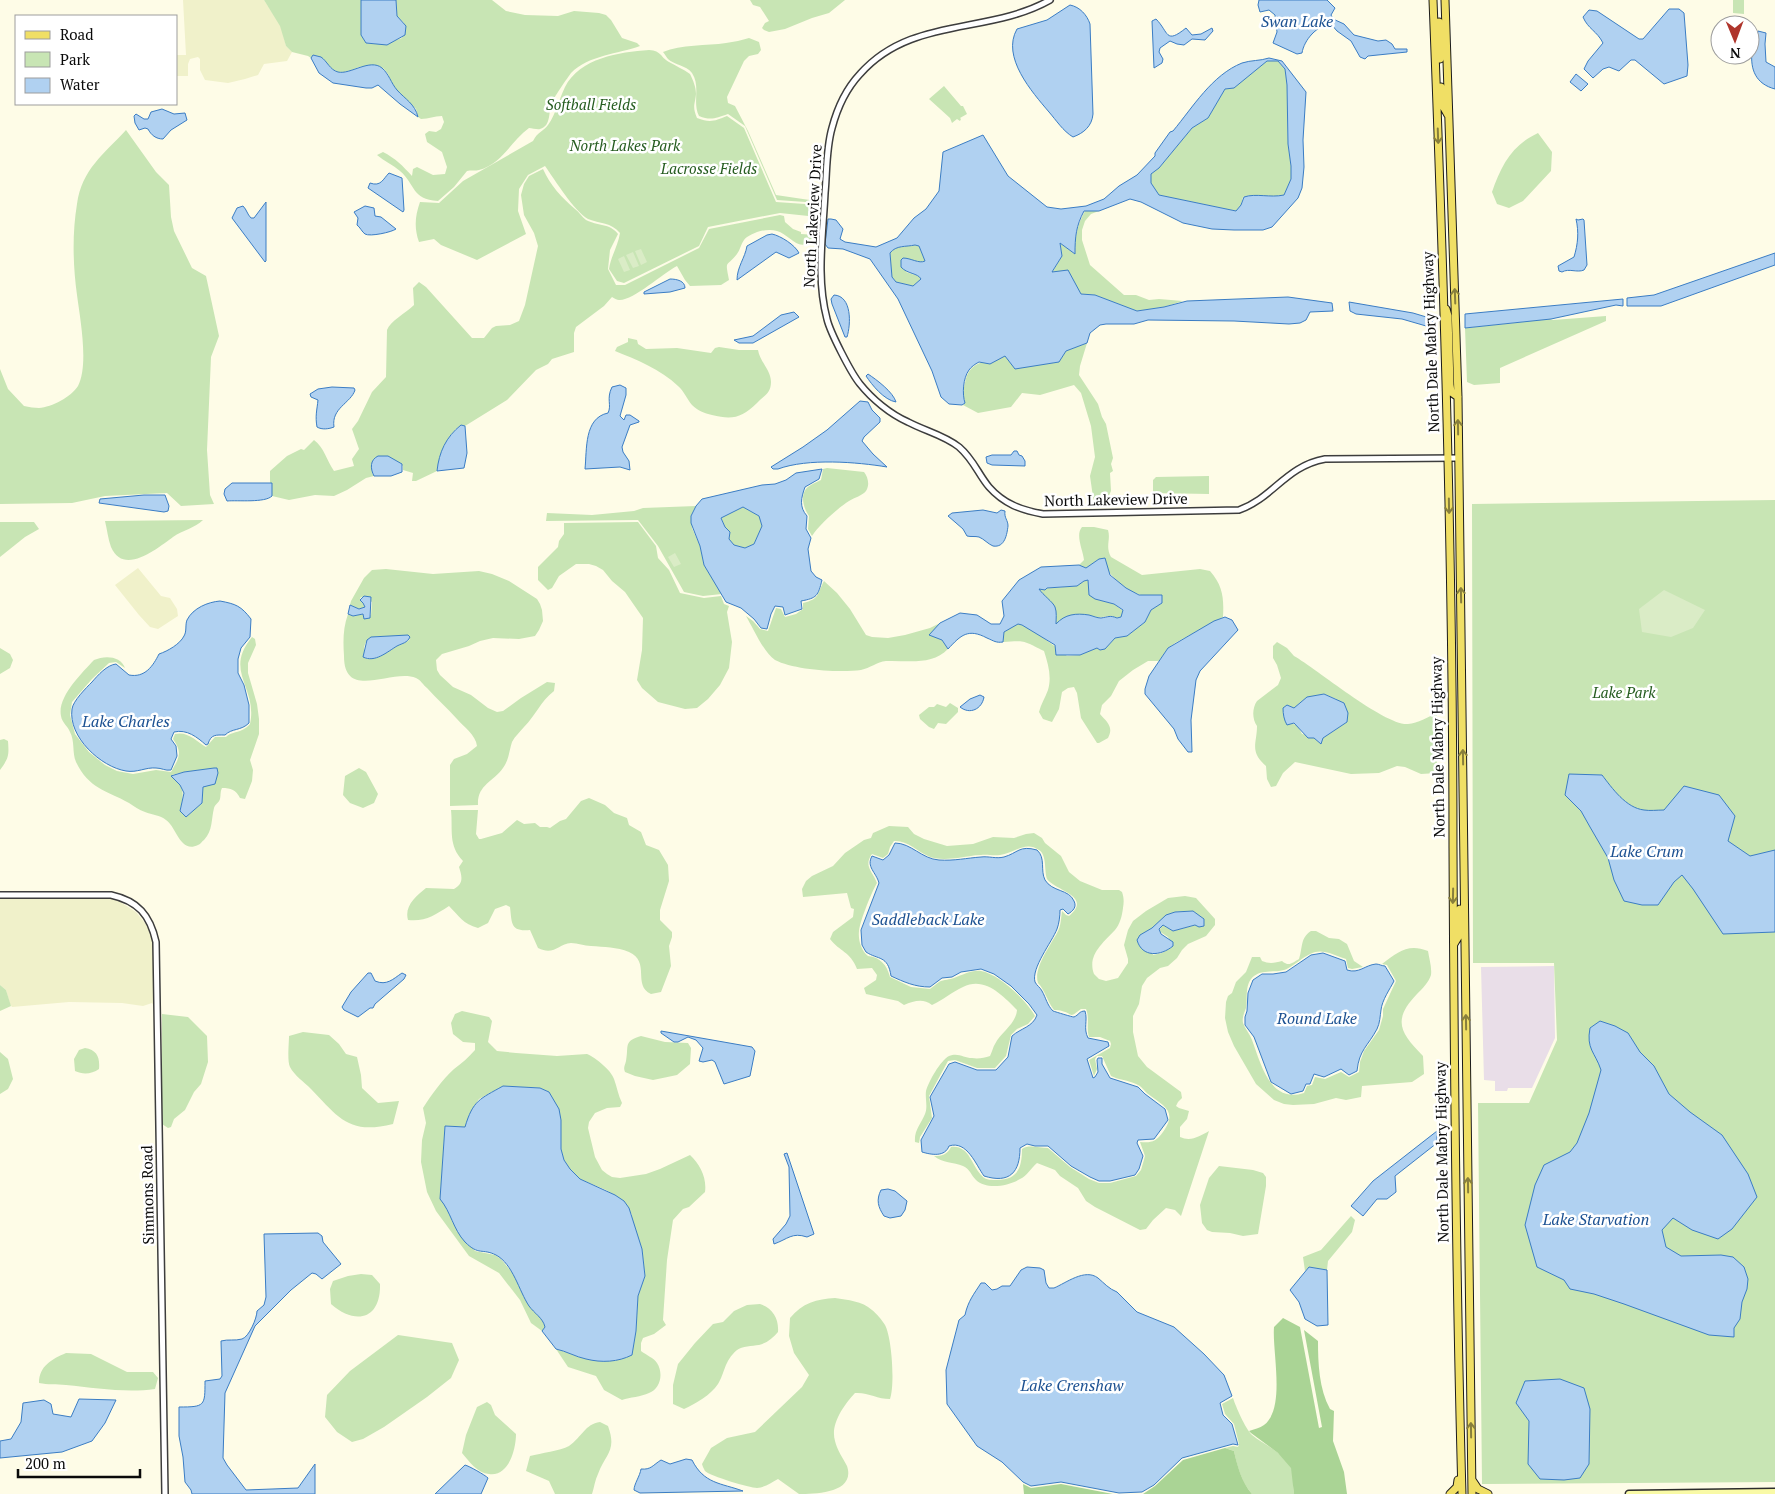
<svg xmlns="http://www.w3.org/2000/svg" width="1775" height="1494" font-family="'PT Serif',serif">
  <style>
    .industrial { fill: #e9dee8 }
    .farmland { fill: #f0f1ca }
    .green { fill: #c8e5b4; fill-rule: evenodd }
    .forest { fill: #aad495 }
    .pitch { fill: #daecc6 }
    .water { fill: #b0d1f1; stroke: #3b7dc4; fill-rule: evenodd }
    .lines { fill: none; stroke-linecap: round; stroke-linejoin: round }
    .tertiary-casing { stroke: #3d3d3d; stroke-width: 8 }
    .secondary-casing { stroke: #2c2c2c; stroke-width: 9 }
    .primary-casing { stroke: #1b1b1b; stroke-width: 9 }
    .tertiary { stroke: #fff; stroke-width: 5 }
    .secondary { stroke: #f9faa6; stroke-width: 6 }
    .primary { stroke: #f0df65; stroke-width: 7 }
    .oneway { stroke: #887f3c }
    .labels { text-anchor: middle; stroke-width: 5; stroke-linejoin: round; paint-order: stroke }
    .park-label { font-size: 15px; font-style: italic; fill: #255c1f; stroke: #fff }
    .street-label { font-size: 15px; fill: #0a0a0a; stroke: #fff }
    .water-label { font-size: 16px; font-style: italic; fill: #1c5192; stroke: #fff }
  </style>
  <rect width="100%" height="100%" fill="#fefce7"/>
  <!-- industrial -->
  <path class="industrial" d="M1554,966L1555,1038L1532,1088H1508L1507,1091H1495V1081L1484,1080L1481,967Z"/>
  <!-- farmland -->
  <path class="farmland" d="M183,0H264L281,26L286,46L292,52L287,61L264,64L258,75L245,79L228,83L205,80L200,70V59L198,57L190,59L188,64V76H176V55H186Z
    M138,568L161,596L170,598L177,609L178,616L158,629L150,627L139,615L115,585Z
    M0,898H114L136,912L152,932L153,935L155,1008L152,1003L143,1006L122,1003L69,1002L12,1007L10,1004L6,990L0,985Z"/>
  <!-- green -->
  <path class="green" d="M264,0H361V35L366,43C379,46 389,42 402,38L404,23L397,16L396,0H492L506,11L525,15L558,16L574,11L599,13L606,15L611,20L622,38L637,43L640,46C618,54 589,55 571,73C568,77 555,96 552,102C548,110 552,126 540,129C538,130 532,128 529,128C511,141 502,164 479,170C476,171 470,170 467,171L454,187L438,201C411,199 416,185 400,171C393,165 384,161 377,155L383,152C395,158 403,166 412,176L413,169L417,167L433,175L445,174L447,167L442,152L427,142L425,134L429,131L436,132L441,129L444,122L442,116C434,116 429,119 421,119L418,117L416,109L397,91L391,82L388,74L383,68L368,66L359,67L347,72H337L331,68L320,57L313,55L311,58L308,56L292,52L286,46L280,26Z
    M750,0H845L829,13L812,18L785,29L769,32L764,30L762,28L765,23L769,21L760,7L753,5Z
    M1733,0H1744V14L1733,13Z
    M749,38L759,42L761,50L758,54L749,56L744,61L727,97L728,103L735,106L748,131L776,195L823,202L822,209H821V204L820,203L777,200L745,126L728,114C716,118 711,121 699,116C692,102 701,87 692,73C686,65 674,65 668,59C666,57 665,54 663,52C681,44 707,46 726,43C734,42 742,40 749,38Z
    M649,50C662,51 660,57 669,62C676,66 683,69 690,74C693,80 696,87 696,94C695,105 692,106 697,118C710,123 715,121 727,116L744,128L776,202L820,205L818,217L780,213L708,227L699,246L624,283L617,281L609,269C611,256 618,246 620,233C611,222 600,224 588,219C574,211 555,180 545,166L528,175L519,189L518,211L526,234L477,260L441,245L434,239L419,242C414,228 415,216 420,202L439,203L463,181L533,141C538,131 543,132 548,125C556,114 559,99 565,87C580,58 619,52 649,50Z
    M1267,61H1278L1285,69L1287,85L1288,144L1291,166V179L1284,195C1270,198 1257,194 1243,197L1241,205L1236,211L1159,195L1151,183L1150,174L1159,168L1192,128L1208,118L1225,89L1234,87Z
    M944,86L961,106H963L967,114L960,118L961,119L960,121L957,119L952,123L950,118L929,99Z
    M126,130L156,172L169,185L171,217L174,231L192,268L206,276L219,336L211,357L207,450L210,495L214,504L181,506L167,493L105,496L72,503L0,504V369L8,389L24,406C29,407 35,408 39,408C52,407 71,397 78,386C89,365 80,318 77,295C73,266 72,234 77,204C82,169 104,154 126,130Z
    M1538,133L1552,152L1551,171L1523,201L1509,208L1497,204L1492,192C1501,166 1512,145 1538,133Z
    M543,169C550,185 562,198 575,209C579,212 582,217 586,220C597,226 610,223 618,234L610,250L608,269L616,285H625L699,248L709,229L780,215L784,216L785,222L793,229L801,232V234L815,235C801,257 791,235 777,231C771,229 763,230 757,232C753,234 747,236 744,240C741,244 740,250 737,254C726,268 725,259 729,280L721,285L690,286L685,280L677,266C663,273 633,301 619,300C617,300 614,298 612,297L604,306L576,327L574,333V352L552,359L548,364L536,370L507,400L465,426L461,425C446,436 440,452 437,471L416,481H412L413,473L403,470V466L386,456H378L372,473L374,476L366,478L347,490L334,496L315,495L289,500L272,496V483H270V471L287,456L301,449L304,450L314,440C324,447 327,461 334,471L354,466L352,459L359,449L352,429L358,421L372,392L386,377L387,330C390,321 406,313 414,305L413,288L419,282L426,287L472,338H484L492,328L496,326L510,325L519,321L525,305L538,246L534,233L524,215L521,195L524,184L529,176Z
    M1085,211H1099L1091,214L1085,221L1082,230V240L1090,265L1124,295H1136L1149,300L1159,299L1183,301L1164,307L1137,311L1095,295L1081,294L1052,273L1062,256L1060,243L1075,254C1075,237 1077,225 1085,211Z
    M915,245L919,246L925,261L920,263L917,261L906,272L918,276L921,279L913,286L896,282L892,277L890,253C896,245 906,247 915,245Z
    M1606,316V321L1500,368V383L1474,385L1467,382L1465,328L1514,323L1546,318L1553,320Z
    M628,338L637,340L638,344L646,349L677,348L711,353L715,348L719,347L739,350H758C760,362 771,370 771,382C771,394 763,396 757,403C742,418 732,420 712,415C704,413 698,411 692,405C687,399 684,391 678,386C662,370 635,359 615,351L617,347L628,342Z
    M1087,343L1080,366L1079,375L1098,404L1102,417L1106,424L1113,458L1111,464L1113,471L1110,473L1111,491L1106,502L1096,506L1093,497L1090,476L1095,457L1091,426L1081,393L1074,385L1040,395L1022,393L1011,407L978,413L963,405L965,403C963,396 963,389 965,383C969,360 986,362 1005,356L1015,368L1059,362L1066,351Z
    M827,468L864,472C868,477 870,485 866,491C862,496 855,497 849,501C838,508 819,525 812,536L808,529L809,516C804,509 800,497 806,489C809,485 817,482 821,480L823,469Z
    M1209,476V494L1153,493V480L1156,477Z
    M1775,500V1482L1482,1484L1478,1103H1529L1557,1040L1554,963H1473L1472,504Z
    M696,506L691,516L692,528L700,546L704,565L722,594L703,596L684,592L658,546L638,520L546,521L547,513L592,515L634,511L643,508Z
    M743,507L759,516L762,526L754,544L745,548L734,545L729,539L730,532L725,527L721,517Z
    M203,520C195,528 183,530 173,537C159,547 124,577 111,547C108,539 107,529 105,521Z
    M0,522H34L39,529L25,537L0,557Z
    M638,522L656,546L658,558L669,570L680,593L704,598L721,596L724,604L729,606L727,612L732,642L729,668L720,685L708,699L697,708L685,709L658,702L642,688L637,680L642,650L643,618L625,592L612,581L603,570L596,566L589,564H576L559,576L552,588L548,590L538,580V567L558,547L559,541L564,534V523Z
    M1082,527H1094L1108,530C1111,540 1105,546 1111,557L1142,575L1200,569L1210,571C1223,586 1224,598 1223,617L1175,643L1168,648L1159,661H1148L1133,670L1119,681L1111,696L1102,705L1100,714C1107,722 1114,727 1108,738L1099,743H1097L1081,718L1077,693L1074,687L1068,688L1062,692L1059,709L1052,722L1043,719L1039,712C1041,704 1045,698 1048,690C1052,676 1048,664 1044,651C1024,641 1026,640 1003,642L1004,632C1009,630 1013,625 1017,624C1025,622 1060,650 1067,656L1080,655L1097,648L1100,650L1105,649L1115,638L1127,636L1145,622L1151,610L1162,603V595C1154,595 1144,597 1138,594C1121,588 1109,573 1099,559L1086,568L1079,565L1084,560C1083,550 1075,535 1082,527Z
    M386,569L433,574L479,571L492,574L509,581L537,599L540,604L542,610L543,621L539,630L535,636L519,639L493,638L480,641L469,646L442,654L436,660L437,670L440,675L453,687L471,695L488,708L497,712L503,711L521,698L547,682L555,683L554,691C540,702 536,715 524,727C520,732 515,736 512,742C509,751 509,760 503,768C493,782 477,785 478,805L450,806V765L454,759L467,754L477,746C476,735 463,726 457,719C447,708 437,699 427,688C423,685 421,680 416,678C392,668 344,702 344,656C343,641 343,628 348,614L353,616L364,614V618L371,615L372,602L361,597L360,599L365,607L359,609L350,605L351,601L364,578L372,570ZM381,636L410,639C406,643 404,642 399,645C387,652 382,658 366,659C361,644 366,637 381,636Z
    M1088,580L1089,588L1095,599L1114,604L1123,611L1121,617C1116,618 1114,617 1109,616C1105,616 1101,618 1097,617C1078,614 1072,612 1056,625V609L1038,589L1077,586L1084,581Z
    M824,581L837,593L850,609L866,635L872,637L888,638L905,635L930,628L940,623L930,635L942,640L948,649C932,666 907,660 886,661C877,662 870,668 861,670C840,673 794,670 775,660C764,653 753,628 746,616L753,621L760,629L768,631L776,608L781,609L785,617L796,614L803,609V603C820,599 817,594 824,581Z
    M252,637L255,639L256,645L248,663V673L257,704L259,719V734L250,760L253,770L252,781L245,799L240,798C236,790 231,788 222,788C220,792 221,795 220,799C219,803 215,804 214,808C211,820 213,830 204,840C202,841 201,844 198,845C180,854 176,826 166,820C160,815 152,815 145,812C139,810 134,806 129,803C106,790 89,789 76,762C72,753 75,741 70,732C68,726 62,723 61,716C57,697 82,673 94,660C105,655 121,656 125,668L116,662L109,663L92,679L72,702L70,715L75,734L89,752L105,765L117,771L133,774L156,770L171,772C179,758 183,753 173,739L175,734C188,731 196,741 206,747L215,737H226C234,730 241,734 250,724C258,687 223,672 252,637ZM214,768L217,769L203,787L202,803L186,817L180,811C184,792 185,790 172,775L184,772Z
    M1277,642L1287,648L1294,656C1317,669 1385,726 1408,724C1418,723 1428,717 1437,713V773L1421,774L1405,767L1397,766L1379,773L1351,774L1295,762L1283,773L1276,786L1271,787L1267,779L1266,766C1249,751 1257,744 1257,726C1252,719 1252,708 1257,701L1278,685L1281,678L1277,665L1273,658V646ZM1324,694L1336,699L1347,722L1323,738L1302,734L1298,726L1291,723C1295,701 1303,698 1324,694Z
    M0,648L10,654L13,660L10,668L0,674Z
    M950,703L958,708V712L946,724L938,723L934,729L929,727L920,719L919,715L929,707H934L937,704L946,707Z
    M4,739L8,741C9,755 9,758 0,770V740Z
    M359,768L366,772L378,794L374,803L363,808L350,803L343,795L345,776Z
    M589,798L605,805L614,813L627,818L629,825L641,832L646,845L659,850L668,865L669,881L660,910V920L672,932V937L669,946L671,966L661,992L651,994C632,985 651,962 629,952C617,947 604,947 591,946C584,946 578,943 571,943C558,944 554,956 538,948L530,930C510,932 512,923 510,907L506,905L495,909L488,923L478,928C463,924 459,916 449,906C435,915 425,922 408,920C404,906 416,896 426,888L454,889C464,884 462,876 459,867L463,861C448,845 453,831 451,810H478L476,834L479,839H481L502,833L517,820L524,824L535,823L540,827H547L550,828L560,821L566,819L581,801Z
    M889,826L908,827L914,834L924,839L947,846L973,844L993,837L1014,838L1026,834L1034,833L1042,838L1045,843L1061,856L1069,872L1080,881L1102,890H1119L1122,892C1124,898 1124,902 1123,908C1122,916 1120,924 1115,930C1103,943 1087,955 1094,974L1099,979L1106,981L1118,978L1128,963V959L1124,945L1128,930L1133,921L1146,911L1168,898L1185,896L1196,898L1215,919V925L1206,936L1188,944L1182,950L1177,958L1168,966L1160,968L1147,978L1142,986L1139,1004L1133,1016V1032L1138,1056L1147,1067L1181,1092L1182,1098L1178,1102L1176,1106L1179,1108L1189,1111L1187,1119L1180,1127V1137C1191,1142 1200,1136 1209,1131L1181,1216L1175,1210L1166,1208L1153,1220L1146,1229L1140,1230L1095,1207L1086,1201L1078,1188L1060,1176L1055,1170L1037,1163C1031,1168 1027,1176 1020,1179C1009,1186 986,1190 976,1180C971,1175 970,1169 963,1166C954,1162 942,1163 934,1156C942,1156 947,1155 951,1147C970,1145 971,1166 983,1177C986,1180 992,1180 997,1180C1018,1180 1022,1167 1022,1149C1029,1144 1039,1148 1048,1148L1070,1167L1089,1179L1099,1183H1110L1136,1176L1141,1170L1145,1156L1140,1142C1151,1143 1156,1142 1163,1132C1178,1111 1164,1106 1148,1094C1144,1091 1142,1086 1136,1084C1128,1080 1119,1080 1111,1076L1102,1056H1097L1095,1059L1097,1069L1094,1076L1089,1060L1110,1048L1111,1044L1110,1041L1100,1037H1089C1086,1027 1090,1019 1086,1009H1081C1068,1019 1074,1014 1062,1011C1060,1010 1057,1010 1054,1010C1047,1001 1045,990 1038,983C1033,968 1051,945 1058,931C1061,926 1061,917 1062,911L1066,915L1069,916C1093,896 1056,891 1047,879C1044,870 1047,855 1039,850C1025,840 1013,854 1000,855C993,856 987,854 981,855C973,855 966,857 958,858C949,859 936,860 928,856C917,851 907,840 894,841L890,847L888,854L883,858L872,854C863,866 873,872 877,883C872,891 860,921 859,931C858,940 861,950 868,956C880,957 887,965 890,977L911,987L930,989C933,987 936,984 939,982C944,979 950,980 954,978C963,975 971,970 981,971C999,974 1026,1000 1035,1016L1028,1024L1017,1029L1011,1035L1006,1056L995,1068H977L955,1060L948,1061L929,1096L932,1118L920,1137L919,1143L915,1142C914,1130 921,1124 925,1114C928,1107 925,1098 926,1091C929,1081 940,1061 949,1056C958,1052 964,1058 972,1058C978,1059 984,1058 990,1056C992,1052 993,1047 995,1044C1001,1032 1016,1024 1017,1010C1003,996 985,976 963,987C952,992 943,1000 932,1005C923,998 914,1001 904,1005L898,1001L866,994L864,988L876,980L877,975L872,968L857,969C850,951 840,952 830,939L833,932L853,917L854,909L851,908L847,893L803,897L802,889L806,881L812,876L833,866L845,853L864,840L871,838L873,833ZM1193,911L1197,914L1196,925L1173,931L1162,925L1159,931L1168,937L1173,946L1162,953L1153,955L1150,930C1169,915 1166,911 1193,911Z
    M1311,931H1316L1329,938L1339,939L1347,944L1354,961L1363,967L1352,969L1348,968L1346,959C1339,957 1332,953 1325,952C1309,948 1298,965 1284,970C1274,973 1263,969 1254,976C1244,984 1248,998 1246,1008C1244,1014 1242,1017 1243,1023C1245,1029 1250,1034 1252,1040C1261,1064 1270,1104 1304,1093L1307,1086L1312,1085L1315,1077L1325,1079L1341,1072L1349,1077L1359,1072L1360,1062L1364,1051L1379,1030L1383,1016V1009L1396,981L1387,965L1382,964C1398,952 1408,943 1428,951C1429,958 1432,967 1431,975C1429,982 1422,989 1417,994C1392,1020 1400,1033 1423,1056L1424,1074L1412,1082L1362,1086L1361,1097L1346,1100L1336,1098L1314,1104L1293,1105L1284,1104L1274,1100L1256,1084L1234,1046L1228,1032L1225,1018L1226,1002L1228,996L1232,993L1236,982L1246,972L1252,957H1260L1262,961C1269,964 1275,963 1282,961C1289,967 1292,963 1299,959C1303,947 1300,938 1311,931Z
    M0,985L6,990L11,1006L0,1011Z
    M462,1011L489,1017L492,1021L488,1042L497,1051L516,1053L557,1056L587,1054C596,1058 611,1070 614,1079C617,1087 618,1095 622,1103L620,1107L607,1108L595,1113L589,1122L588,1128L595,1157L602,1170L607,1174L612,1177L620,1178L646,1174L660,1169L690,1155C700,1164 707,1178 705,1192L689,1207L683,1209L673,1220L667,1260L663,1320L666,1325L654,1334L643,1338L641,1343V1351C646,1355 654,1358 657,1363C664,1374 660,1389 649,1393C641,1397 630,1397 622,1400L604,1390L596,1376L568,1367L556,1349C566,1351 576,1357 586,1359C601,1363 618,1362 632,1355L636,1331L638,1296L645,1276L642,1249L632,1220V1215L624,1201L606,1190L580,1179L570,1169L564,1160L561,1149V1120L549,1092L540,1088L503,1086L479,1099L469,1115L466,1127L445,1126L440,1198L447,1207L453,1223L475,1251L495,1255L501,1259L515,1276L524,1294L544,1323L545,1327L542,1331L531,1323L520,1300L499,1273L469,1256L436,1211L427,1192L421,1162L422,1140L426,1123L423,1108C432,1094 442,1080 454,1069C462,1063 469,1057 475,1050V1043L463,1042L453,1034L451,1023L455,1014Z
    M162,1014L188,1017L207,1036L208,1062L201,1084L194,1092L185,1110L174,1119L171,1127L168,1128L162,1124Z
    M303,1032L329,1035L339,1044L346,1054L357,1057L361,1075L362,1088L378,1103L399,1101L393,1124C349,1135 339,1118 311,1089C304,1082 294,1075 290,1067C287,1061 289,1043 289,1036Z
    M641,1036L665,1042L688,1043L691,1048L690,1064L677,1075L653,1080L635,1076L625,1072C623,1067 625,1066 626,1061C629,1046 623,1041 641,1036Z
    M85,1048C97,1050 100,1057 99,1069C92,1074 83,1075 75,1071L74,1059L79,1050Z
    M0,1052L8,1059L13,1079L8,1089L0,1094Z
    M1219,1166L1253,1170L1263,1173L1266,1177V1186L1258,1234L1243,1236L1230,1233L1212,1232L1207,1230L1202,1223L1200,1205L1209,1178Z
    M1351,1216L1355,1220L1352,1232L1328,1261L1327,1270L1309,1267L1305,1271L1303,1257L1321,1250Z
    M361,1274L372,1275L380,1284C381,1319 356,1326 331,1304L330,1289L333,1281L348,1276Z
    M835,1298C848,1300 862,1301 872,1310C876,1313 882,1320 885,1325C892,1338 895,1385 890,1399C877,1399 868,1392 855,1393C844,1405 830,1424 835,1441C837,1450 843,1458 847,1466C856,1493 816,1494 799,1494L778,1479C771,1483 766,1487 757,1488C750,1488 710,1476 705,1471C705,1471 702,1465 702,1464L711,1448L727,1438L755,1432L802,1387L809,1375L794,1353L789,1336L790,1318C802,1303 817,1299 835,1298Z
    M760,1304C773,1308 779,1319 778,1332C773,1338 767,1343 759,1345C752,1346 742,1346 737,1350C724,1361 725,1373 718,1384C711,1395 695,1404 684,1409L673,1404V1385L678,1364L695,1343L713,1324L723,1322L734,1311L747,1305Z
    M398,1335L452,1343L459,1360L451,1378L427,1397L384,1427L363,1439L352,1442L337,1432L325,1417L327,1395L350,1371Z
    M66,1353L91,1354L127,1372H153L158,1378L155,1389C126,1393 95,1388 66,1385C56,1384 48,1385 39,1383C39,1366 52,1359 66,1353Z
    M1233,1398C1236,1407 1245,1428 1252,1435C1264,1445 1283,1452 1291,1467C1294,1474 1293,1486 1294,1494H1252C1242,1483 1237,1466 1234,1451L1225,1448L1233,1446L1238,1447L1239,1444L1234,1424L1225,1414L1222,1404Z
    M487,1402L491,1405L495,1415L516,1434C516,1449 509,1477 489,1474C477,1473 469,1461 462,1453L466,1435L477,1407Z
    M600,1422L608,1426C617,1451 606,1453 598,1474C595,1480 594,1488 592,1494H555L549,1481L526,1471L530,1456C541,1453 560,1451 569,1446C582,1437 585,1424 600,1422Z"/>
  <!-- forest -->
  <path class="forest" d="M1283,1318L1300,1327L1319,1428L1322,1427L1304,1330L1318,1341C1318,1363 1319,1389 1330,1409L1334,1411L1333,1441L1344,1472L1347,1494H1294L1291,1468L1278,1453L1251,1433L1249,1431C1254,1429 1260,1428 1264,1425C1286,1408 1272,1352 1274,1327Z
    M1225,1448L1234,1451C1237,1465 1242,1483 1252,1494H1143L1155,1486L1183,1460Z
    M1023,1484L1031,1488L1061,1484L1113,1494H1024Z"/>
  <!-- pitch -->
  <path class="pitch" d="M641,249L647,262L641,265L635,251Z
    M633,252L639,266L633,268L626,255Z
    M624,256L630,270L624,272L618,259Z
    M675,553L681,564L674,567L668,557Z
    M1664,590L1705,610L1693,628L1671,637L1642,632L1639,609Z"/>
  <!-- water -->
  <path class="water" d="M361,0H396L397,16L406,26L405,35L387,45L366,43L361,35Z
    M1259,0H1327L1335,8L1331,15L1333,19L1344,24L1354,35L1378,41L1386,40L1392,44L1395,49H1407V52L1368,56L1365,59L1360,57L1351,41L1337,31L1331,24C1317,25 1304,40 1302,53L1297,54L1273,43L1277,32L1275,15L1269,10L1260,12L1258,5Z
    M1070,5C1080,7 1087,15 1090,24L1093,114C1092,126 1084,133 1073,137C1063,131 1056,120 1049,112C1032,92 1001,57 1017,29L1047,20Z
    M1669,9H1679L1684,13L1688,65L1687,76L1664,84L1635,60H1631L1619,71L1609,67L1603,69L1593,78L1584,69L1588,61L1603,43C1597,31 1588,29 1583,17L1589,10L1597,11L1639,39H1643Z
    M1156,19C1169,32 1165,45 1186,28L1192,35L1201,34L1212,28L1213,31L1205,40L1192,39L1184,45L1177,44L1170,41L1160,48L1159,52L1163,59L1162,63L1154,68L1152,21Z
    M1758,31L1766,33L1765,44L1766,62L1775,67V89C1756,84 1750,70 1752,51C1753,45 1757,38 1758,31Z
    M313,55C316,56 318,56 321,57C327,61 330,70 338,72C350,75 370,58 382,68C389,74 391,83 397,90C405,99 415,104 418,117L400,104L378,85L372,88H366L333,83L319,73L311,58Z
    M1269,58L1282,61L1306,92L1303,140L1304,167L1302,188L1298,198L1272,227L1263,230H1234L1212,229L1183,223L1141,202L1130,199L1099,211H1084C1076,226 1075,237 1075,254L1060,243L1062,256L1052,272L1068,270L1081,294L1095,295L1137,311L1164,307L1187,301L1288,297L1332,303L1333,311L1310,312L1306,320L1300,323L1289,324L1234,321L1148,320L1134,324H1106L1100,325L1090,333L1087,343L1066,351L1059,362L1015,369L1005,356L990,364L979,362C975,364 971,367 969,370C963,378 962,394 965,403L962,405L949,404L941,397L932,371L898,299L870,259L843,249L828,248L825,244L828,219H831L836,220L843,229L840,239L845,242L876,247L897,238L914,218L926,209L939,191L943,152L983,135L1008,176L1047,207L1061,209L1086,206L1104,199L1119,186L1137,175L1155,156V153L1170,132L1173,131C1193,107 1212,75 1242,63C1251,60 1260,61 1269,58ZM1267,61H1278L1285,69L1287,85L1288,144L1291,166V179L1284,195C1270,198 1256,193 1244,197L1241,205L1236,211L1159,195L1151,183V174L1159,168L1192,128L1208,118L1225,89L1234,88ZM915,245L919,246L925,261C919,264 911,258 903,258L901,260V267C907,274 918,273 921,279L913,286L896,282L892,277L890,253C896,245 906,247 915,245Z
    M1576,74L1588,84L1581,91L1570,82Z
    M162,109L174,114L185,113L187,120L171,130L163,139C156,139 151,135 148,129L145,128L139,130L135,123L134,116L136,114L144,119H148L151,112Z
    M389,173L402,178L404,210L403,212L368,188L370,183C381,187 383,179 389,173Z
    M266,202V261L265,262L232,218L237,208L243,206C247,210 247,214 251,218H254Z
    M365,206L374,208L375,216L381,217L396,229C392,232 370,237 365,234C362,232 360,227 357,225L358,218L354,212Z
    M1576,219L1578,220L1583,219L1584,220L1587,265L1584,270C1577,273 1569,268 1562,272L1559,271L1558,266L1574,257C1578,244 1579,232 1576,219Z
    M772,234C781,236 795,245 799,253L789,258L776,252L737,280C737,267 745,258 747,246L767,235Z
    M1775,253V265L1661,306H1627V298L1654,295Z
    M670,279C677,279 685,281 685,288L670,292L644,294V292Z
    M834,295C852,296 851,324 847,337H845L832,304L831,299Z
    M1623,299V306L1616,305L1551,319L1465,328V314Z
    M1349,302L1413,313L1433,319V328L1402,319L1356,314L1350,311Z
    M794,312L799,317L753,343H739L734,340L753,336L781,315Z
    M868,374C877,380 893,392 896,402C884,400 872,385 866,376Z
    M620,385L626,388V395L620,416L624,420L626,415H630L639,421V422L630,425L622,447L623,452L629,461L630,470L620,467L585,469C587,449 584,418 608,413C612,405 606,399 612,387Z
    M332,387L354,388L355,390C351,403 331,408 334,427C329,429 322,430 317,427C315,416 317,410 318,400L311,397L310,394L318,389Z
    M860,401L868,402L872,410L880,418V422L864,437L862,441L873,454L887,467C857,462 808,458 778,469H773L771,467L803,447L827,430Z
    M461,425L465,426L467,453L464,468L437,471C439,452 446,437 461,425Z
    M1014,451H1017L1019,455L1022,456L1025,461V466L992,465L987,463L986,457L992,455H1011Z
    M378,456H388L402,464V472L391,476H374C370,468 370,460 378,456Z
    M822,469L819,479L805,487C801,498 799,507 807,516L806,529L811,538L808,549L811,571L816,577L822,580C818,596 817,598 801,601L802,609L785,615L783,607L775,606L771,614L767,629L761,628L754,619L741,608L726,602L704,565L700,546L691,523V516L696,506L702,499L762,485L775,484L786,480L796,473ZM743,507L759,516L762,526L754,544L745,548L734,545L729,539L730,532L725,527L721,518Z
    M232,483H272V496C265,503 238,500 227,501L224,494L225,489Z
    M144,495H165L169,506L168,511L164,512L99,503L100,499Z
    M983,510L997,513L1001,510L1005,511C1004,518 1008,520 1008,526C1007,534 1005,548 993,546C988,544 984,539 979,537C975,536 971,537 967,536L963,529L948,516L952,513Z
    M1105,558L1110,575L1126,588L1139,595H1162V603L1151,610L1145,622L1127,636L1115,638L1105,649L1100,650L1097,648L1080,655H1056L1055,645L1022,625L1018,624L1004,632L1003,642C996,643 994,641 987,638C968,628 961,635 948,649L942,640L929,635L940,623L960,613L977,615L991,624H1000L1004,616L1002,601L1019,580L1041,567L1079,565L1086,568L1099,559ZM1088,580L1089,595L1095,599L1114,604L1123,610L1121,617L1117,618C1110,615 1108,617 1101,618C1097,618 1093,616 1089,615C1076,613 1065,614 1056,624C1056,619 1057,612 1055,607C1053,602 1043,595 1039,589L1045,590L1047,588L1077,586L1084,581Z
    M364,596L371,597L370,618L364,619L363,614L353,616L348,614L350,605L359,609L365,607L363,603L360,600Z
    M220,601C236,604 241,606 251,619L250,637L241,648L238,659V673L244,685L249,705V723C241,731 232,728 225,735C216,735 211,734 208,744L206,745C197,737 187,729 174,732L171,739L176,746L177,756L171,770C165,771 162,768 156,768C146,767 137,773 126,771C101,767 68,737 72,709C73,701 86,688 92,682C98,675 107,665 116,664L129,675C145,678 153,666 159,654C168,651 180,644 184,636C187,631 185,625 187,620C193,608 208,602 220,601Z
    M1225,617L1232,620L1238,630L1200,671L1196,680L1191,720L1192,752H1188L1178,739L1174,729L1145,694V689L1149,676L1168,648L1214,621Z
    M408,635L410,637C407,643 403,643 397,646C387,652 375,663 363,657L367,640L371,637Z
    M1324,694L1344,703L1348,713L1347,722L1323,738L1321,744L1314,738H1308L1294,723L1287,725C1284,720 1283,714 1283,708L1287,705L1294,708L1307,697Z
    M980,695L984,697C982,709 970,715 960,707L970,699Z
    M214,768H217L218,773L215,784L203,787L202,803L186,817L180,811L184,793L180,785L171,776L184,772Z
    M1569,774L1602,775C1612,788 1626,808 1644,810C1650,811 1657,810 1664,810L1684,786L1719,795L1735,816L1728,841L1750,856L1775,850V932L1723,934L1693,889L1682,875L1674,882L1658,905H1642L1624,901L1614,880L1608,858L1590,827L1581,811L1565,795Z
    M895,843C911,843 922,859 939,860C954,861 967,858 981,857C989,856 996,859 1004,857C1018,853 1019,845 1037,850C1046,858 1040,870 1045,880C1052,892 1069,889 1074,901C1077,907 1073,911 1068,914L1063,909L1060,910C1060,916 1059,924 1057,929C1052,942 1031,968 1035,982C1037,986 1040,987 1042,991C1046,998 1047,1005 1053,1011C1056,1012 1072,1017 1074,1017C1079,1015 1079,1011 1085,1011C1088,1021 1083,1028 1088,1038L1108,1042L1109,1046L1087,1059L1093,1078L1095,1077L1098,1072L1097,1060L1098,1058H1102V1064L1110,1078L1138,1087L1145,1094L1165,1109L1168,1120L1154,1139L1138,1140L1137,1143L1143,1156L1139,1169L1135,1175L1110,1181H1099L1090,1177L1071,1166L1048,1146H1035L1027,1144L1020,1148C1020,1172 1010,1184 984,1176C976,1165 967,1140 949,1146C945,1157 932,1155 922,1152L921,1140L934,1116L930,1097L949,1064L955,1062L977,1070H996L1008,1057L1012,1036C1021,1028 1033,1027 1037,1015L1029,1004L1011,986L994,974L981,969L961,972L952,977L942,978L930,987C915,987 904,982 891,976C888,955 878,960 866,952L862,945L861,930L879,883C876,872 866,867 872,856L883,860L889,855Z
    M1193,911L1204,919V926L1199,927L1195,925L1173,931L1163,925L1159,929L1161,934L1173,942V946C1161,956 1142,958 1137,940L1140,935L1152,928L1166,915L1175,912Z
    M1323,953L1345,961L1347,970C1359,974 1365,965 1376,964C1379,964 1382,966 1385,966L1394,981C1390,989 1382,1000 1381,1010C1380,1016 1380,1023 1377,1029C1368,1046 1359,1050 1357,1071L1349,1075L1341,1069L1324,1077L1314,1074L1310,1084H1306L1303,1091L1291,1094L1271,1082L1254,1037L1245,1025V1017L1247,1011L1248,993L1253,980L1262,974H1273L1286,972L1311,955Z
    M368,973H371L375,981C387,986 393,979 402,973L406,975L404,979L375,1004L373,1008H370L358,1017L344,1010L342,1007L351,992Z
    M1600,1021L1615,1026L1628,1033L1640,1052L1654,1066L1669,1094L1690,1112L1722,1135L1748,1174L1757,1197L1732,1229L1718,1239L1692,1230L1673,1218L1662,1230L1666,1247L1681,1256L1721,1255L1733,1257L1744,1267L1748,1279L1747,1289L1742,1302L1740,1319L1734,1328V1337L1709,1335L1624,1304L1594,1294L1570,1289L1564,1280L1537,1267L1525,1225L1535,1185L1544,1165L1570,1152L1577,1143L1589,1113L1601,1070C1595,1052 1586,1049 1590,1028Z
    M661,1031L752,1047L755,1051L750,1076L724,1084L715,1062L712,1060L703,1062L699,1061L703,1048L696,1040L688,1037L678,1042H674L661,1033Z
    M503,1086L540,1088L549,1092L559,1109L561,1120V1149L564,1160L570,1169L580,1179L615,1195L624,1201L629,1208L642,1249L645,1276L638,1296L636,1331L632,1355C618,1362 602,1363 586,1359C576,1357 566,1351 556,1349L542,1331L545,1327C543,1318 534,1313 529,1306C519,1291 513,1264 496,1255C482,1248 479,1256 465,1242C453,1229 451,1212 440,1199L445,1126L465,1127C473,1100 480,1099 503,1086Z
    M1437,1131V1143L1395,1176L1396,1192L1387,1199H1377L1363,1216L1351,1206L1373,1181Z
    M787,1153L814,1234L807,1237C792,1232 788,1239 774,1244L773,1239L786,1224L790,1216L789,1167L784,1154Z
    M888,1189L895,1191L907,1201L905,1210L901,1216L890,1218L884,1216C878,1207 876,1200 881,1190Z
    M318,1233L322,1236L323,1242L341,1264L322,1279L316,1274L312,1273L291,1290L255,1326L225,1393L223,1458L227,1465L246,1490L298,1488L315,1464V1494H192L191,1490L185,1482L183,1457L179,1436V1407C205,1407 205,1406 205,1381L220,1379L222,1376L221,1341C228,1339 235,1341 242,1339C249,1337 257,1318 257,1311L264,1305L266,1297L264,1234Z
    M1027,1267L1040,1268L1044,1270L1046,1283L1049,1288H1054C1066,1283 1085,1268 1098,1278C1104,1283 1109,1289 1117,1292L1137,1312L1174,1327L1204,1354L1224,1375L1232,1396L1220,1403L1223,1415L1232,1424L1238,1445L1233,1444L1182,1458L1154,1485L1142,1492L1119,1493L1061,1482L1031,1486L1023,1482L1002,1462L977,1446L947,1404L946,1370L959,1320L965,1315C968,1301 974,1294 981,1283H985L992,1290L997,1289L1002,1286H1010L1021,1270Z
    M1309,1267L1327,1270L1328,1325L1317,1326L1305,1319L1299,1302L1290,1290Z
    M1560,1379L1584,1388L1590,1409L1589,1464L1580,1478L1564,1480L1540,1479L1528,1464L1529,1421L1516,1403L1525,1381Z
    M79,1399L116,1400L105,1423L92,1441L62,1452L0,1458V1441L11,1439L21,1422L23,1403L44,1400L51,1404L53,1414L71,1417Z
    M686,1459L692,1460C704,1484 721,1483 743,1491L640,1493L634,1490C634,1484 640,1476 641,1469C651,1470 653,1465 661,1460L670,1464Z
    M465,1465C469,1466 485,1475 488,1478L481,1494H435Z"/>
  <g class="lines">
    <defs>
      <path id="tertiary" d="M1050,0C988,35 911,16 860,74C846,89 837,109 832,128C826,149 827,172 825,193C823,235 816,278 827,319C830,332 851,373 860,384C872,399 890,414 908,422C925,431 944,435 959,447C974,460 978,474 989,487C1004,504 1021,510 1043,514L1239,510C1273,498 1286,466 1325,459L1459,458
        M0,895H111C138,901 150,915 156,942L165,1494"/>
      <path id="secondary" d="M1629,1494L1775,1492"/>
      <path id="primary" d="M1433,0C1444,283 1453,566 1453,848C1454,1063 1456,1279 1462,1494
        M1445,0L1458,397L1472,1494
        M1439,22L1440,59
        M1441,87L1443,106L1448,115
        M1446,309L1448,316L1450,385L1451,392L1458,397
        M1454,944L1460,934V909
        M1472,1480L1478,1489L1488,1494
        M1450,1494L1457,1487L1458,1480"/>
    </defs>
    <!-- tertiary casing -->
    <use href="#tertiary" class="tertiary-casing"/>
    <!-- secondary casing -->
    <use href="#secondary" class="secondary-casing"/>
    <!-- primary casing -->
    <use href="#primary" class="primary-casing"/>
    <!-- tertiary -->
    <use href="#tertiary" class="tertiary"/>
    <!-- secondary -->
    <use href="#secondary" class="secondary"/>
    <!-- primary -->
    <use href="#primary" class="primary"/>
  </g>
  <!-- one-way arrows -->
  <defs><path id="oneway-shaft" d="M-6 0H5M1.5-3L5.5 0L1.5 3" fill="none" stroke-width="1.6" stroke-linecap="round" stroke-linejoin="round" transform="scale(1.25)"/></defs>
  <g class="oneway">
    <use href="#oneway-shaft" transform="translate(1438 136) rotate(88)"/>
    <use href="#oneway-shaft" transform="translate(1455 296) rotate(-92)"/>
    <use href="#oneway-shaft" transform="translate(1458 427) rotate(-91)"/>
    <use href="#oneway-shaft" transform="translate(1449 506) rotate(89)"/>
    <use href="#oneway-shaft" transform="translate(1461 595) rotate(-91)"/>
    <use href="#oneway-shaft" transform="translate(1463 757) rotate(-91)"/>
    <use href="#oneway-shaft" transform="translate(1453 896) rotate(91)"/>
    <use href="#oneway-shaft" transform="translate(1466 1022) rotate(-91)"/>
    <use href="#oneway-shaft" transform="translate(1468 1185) rotate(-91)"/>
    <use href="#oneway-shaft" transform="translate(1471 1430) rotate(-91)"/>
  </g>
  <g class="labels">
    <!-- park labels -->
    <g class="park-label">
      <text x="591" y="110">Softball Fields</text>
      <text x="625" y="151">North Lakes Park</text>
      <text x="709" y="174">Lacrosse Fields</text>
      <text x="1624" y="698">Lake Park</text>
    </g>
    <!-- street labels -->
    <g class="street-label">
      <text transform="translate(813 216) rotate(-87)" y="5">North Lakeview Drive</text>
      <text transform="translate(1431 342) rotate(-92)" y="5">North Dale Mabry Highway</text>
      <text transform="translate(1116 500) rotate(-1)" y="5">North Lakeview Drive</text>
      <text transform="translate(1438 747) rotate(-91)" y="5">North Dale Mabry Highway</text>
      <text transform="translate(1442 1152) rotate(-91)" y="5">North Dale Mabry Highway</text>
      <text transform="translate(148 1195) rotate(-91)" y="5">Simmons Road</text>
    </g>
    <!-- water labels -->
    <g class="water-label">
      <text x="1297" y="27">Swan Lake</text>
      <text x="126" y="727">Lake Charles</text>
      <text x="1647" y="857">Lake Crum</text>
      <text x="928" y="925">Saddleback Lake</text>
      <text x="1317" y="1024">Round Lake</text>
      <text x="1596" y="1225">Lake Starvation</text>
      <text x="1072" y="1391">Lake Crenshaw</text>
    </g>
  </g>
  <!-- legend -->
  <rect x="15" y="15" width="162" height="90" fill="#ffffff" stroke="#9d9d9d"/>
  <rect x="25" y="31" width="25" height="8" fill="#f0df65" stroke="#9d9d9d"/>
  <text x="60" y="40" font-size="15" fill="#0a0a0a">Road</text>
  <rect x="25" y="52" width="25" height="15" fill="#c8e5b4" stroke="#9d9d9d"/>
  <text x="60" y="65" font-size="15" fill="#0a0a0a">Park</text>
  <rect x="25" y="78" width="25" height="15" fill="#b0d1f1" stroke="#9d9d9d"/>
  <text x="60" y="90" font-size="15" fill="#0a0a0a">Water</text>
  <!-- north arrow -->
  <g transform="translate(1735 40) rotate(179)"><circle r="24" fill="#ffffff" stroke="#9d9d9d"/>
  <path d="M0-4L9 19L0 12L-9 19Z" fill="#af352c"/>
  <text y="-8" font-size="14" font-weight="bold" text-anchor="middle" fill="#0a0a0a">N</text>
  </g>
  <!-- scale -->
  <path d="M18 1469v8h122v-8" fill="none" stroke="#0a0a0a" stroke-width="2.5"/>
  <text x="25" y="1469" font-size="15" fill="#0a0a0a" stroke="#ffffff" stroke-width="4" paint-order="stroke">200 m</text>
</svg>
